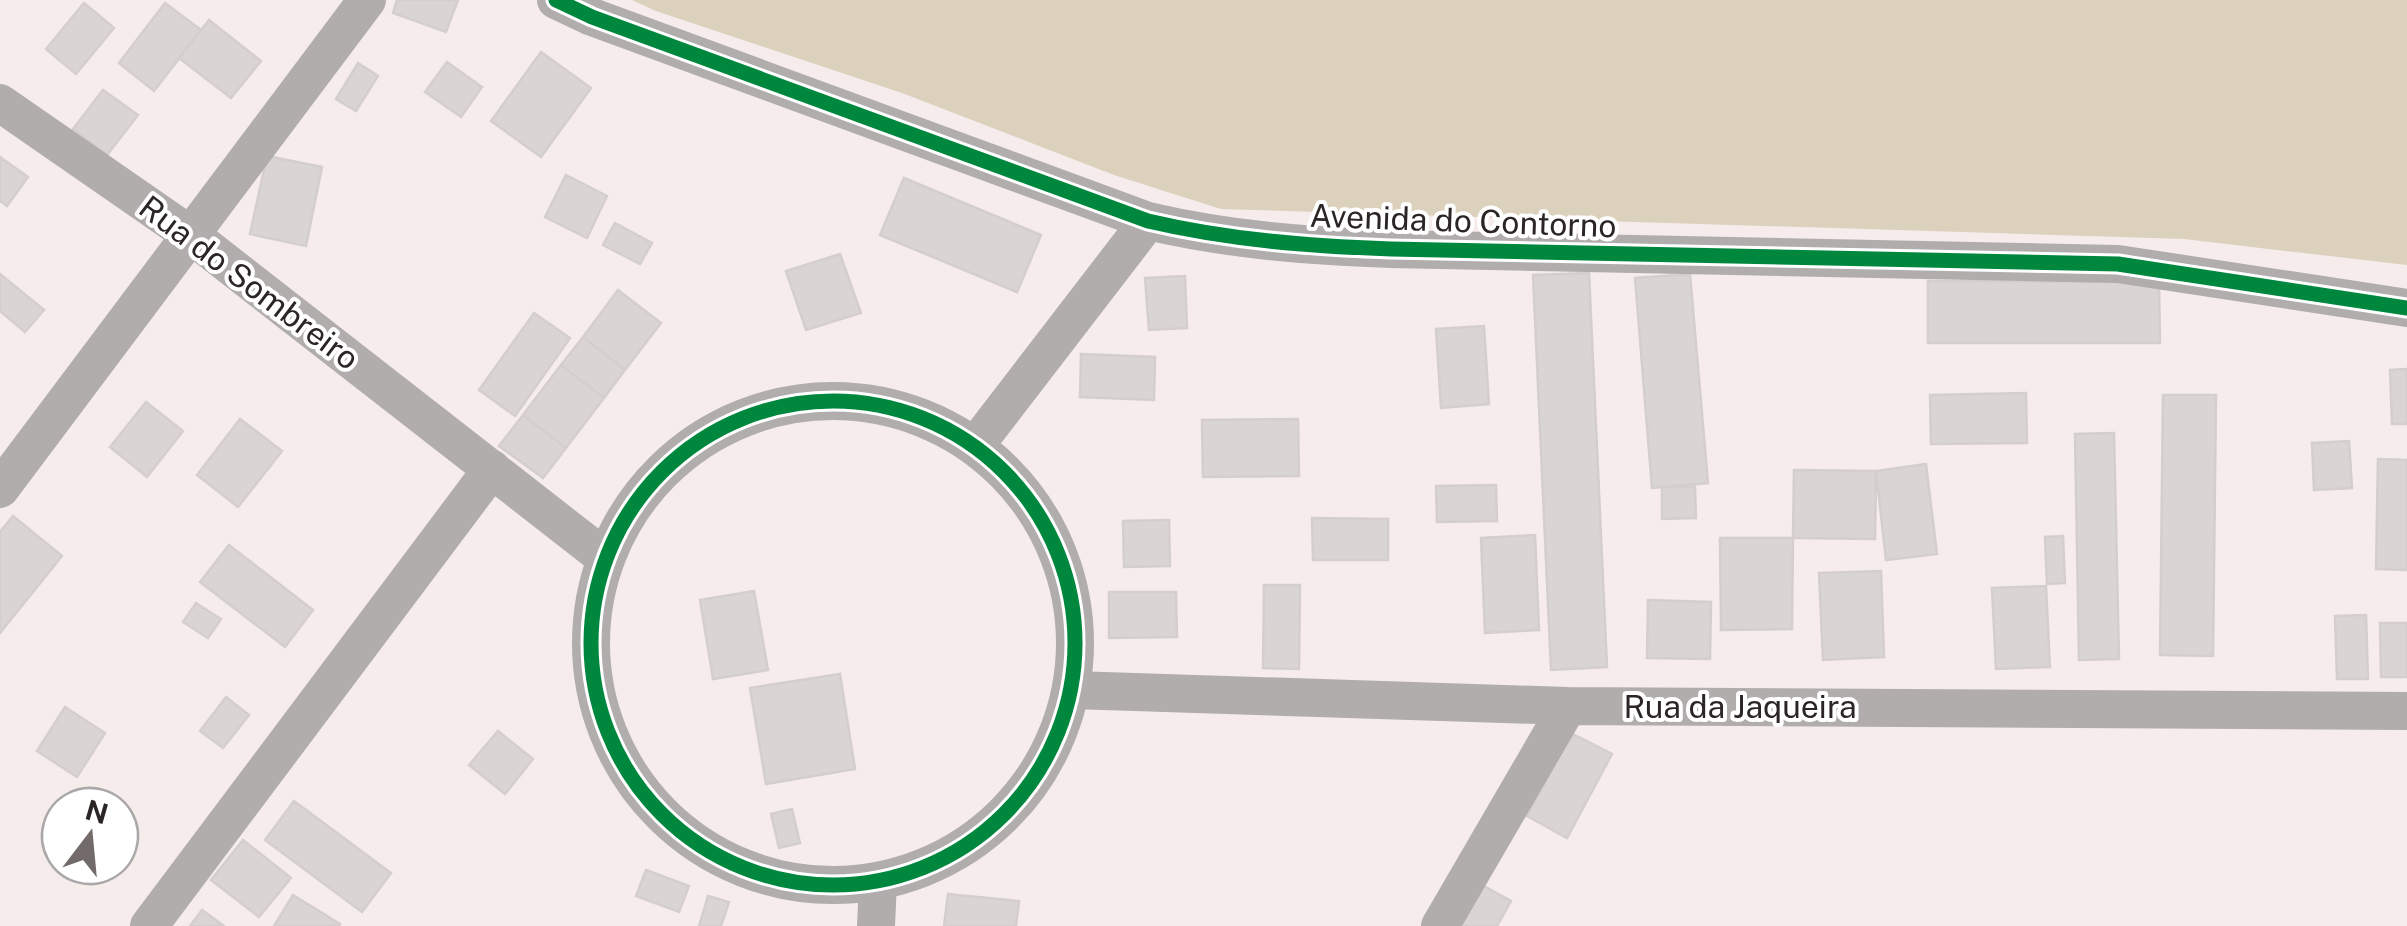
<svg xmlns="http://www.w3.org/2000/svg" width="2407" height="926" font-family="'Public Sans',sans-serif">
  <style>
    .green { fill: #dbd1bd }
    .building { fill: #dad4d4; stroke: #d5cece; stroke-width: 2.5 }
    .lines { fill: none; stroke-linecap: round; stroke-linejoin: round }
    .street { stroke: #b0adac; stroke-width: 38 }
    .cycleway-casing { stroke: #fff; stroke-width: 21 }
    .cycleway { stroke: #00873e; stroke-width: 15 }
    .labels { text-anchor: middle; stroke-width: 8; stroke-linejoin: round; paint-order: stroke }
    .street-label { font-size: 32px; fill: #2b2625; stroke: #fff }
  </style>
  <rect width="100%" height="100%" fill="#f5eceb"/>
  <!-- green -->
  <path class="green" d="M632,0H2407V265L2184,239L1221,209L1114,175L902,93L656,11Z"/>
  <!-- building -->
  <path class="building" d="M397,0H458L446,32L393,13Z
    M84,3L114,28L76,74L46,49Z
    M165,3L201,30L154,91L119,63Z
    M209,20L261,61L231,98L179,58Z
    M541,52L591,88L541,157L491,121Z
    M447,62L482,87L461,117L425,92Z
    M358,63L378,76L356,111L336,99Z
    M103,90L138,115L107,155L73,129Z
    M267,156L322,167L306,246L250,234Z
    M0,157L28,177L7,206L0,201Z
    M566,175L607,196L587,238L545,217Z
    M904,178L1041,235L1017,292L880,235Z
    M615,223L652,243L640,264L603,245Z
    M840,254L861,313L806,330L786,271Z
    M1589,273L1607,667L1551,670L1533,275Z
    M0,274L44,310L25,332L0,311Z
    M1690,274L1708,483L1652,488L1635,278Z
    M1185,276L1187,328L1149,330L1145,278Z
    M1928,281L2159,282L2160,343H1928Z
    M618,290L661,323L625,370L583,337Z
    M534,313L570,338L515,416L479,390Z
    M1484,326L1489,404L1441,408L1436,329Z
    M583,337L625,370L604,398L561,365Z
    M1081,354L1155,357L1154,400L1080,397Z
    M561,365L604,398L566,448L523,415Z
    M2407,369V424H2392L2390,370Z
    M2026,393L2027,443L1931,444L1930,395Z
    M2163,395H2216L2213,656L2160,655Z
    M146,402L183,431L147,477L110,447Z
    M523,415L566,448L543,478L499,446Z
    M240,419L282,451L238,507L197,475Z
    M1298,419L1299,476L1203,477L1202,420Z
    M2114,433L2119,659L2079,660L2075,434Z
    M2349,441L2352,488L2314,490L2312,443Z
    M2378,459L2407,460V570L2376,569Z
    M1926,464L1937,554L1886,560L1876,471Z
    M1794,470L1876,471L1875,539L1793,538Z
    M1496,485L1497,521L1437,522L1436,486Z
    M1662,487H1695L1696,518L1662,519Z
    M13,516L62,556L0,633V532Z
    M1312,518L1388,519V560H1313Z
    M1169,520L1170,566L1124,567L1123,521Z
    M1535,535L1539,630L1485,633L1481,538Z
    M2063,536L2065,583L2047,584L2045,537Z
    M1720,538H1793L1792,629L1721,630Z
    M229,545L313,610L285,647L200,582Z
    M1881,571L1884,657L1823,660L1819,573Z
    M1264,585H1300L1299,669L1263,668Z
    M2046,586L2050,667L1996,669L1992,588Z
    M754,591L768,670L713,679L700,600Z
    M1109,592H1176L1177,637L1109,638Z
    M1648,600L1711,602L1710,659L1647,658Z
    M196,603L221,619L208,638L183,622Z
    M2366,615L2368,679H2337L2335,616Z
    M2380,623H2407V677H2381Z
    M840,674L855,769L766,784L750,688Z
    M226,697L249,715L223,748L200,731Z
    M65,707L105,733L77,777L37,751Z
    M498,731L533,759L505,794L469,765Z
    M1571,733L1612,754L1567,838L1527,816Z
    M294,801L391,873L362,912L265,840Z
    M792,809L800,843L779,848L771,814Z
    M243,840L291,878L259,917L211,880Z
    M646,870L689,886L679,912L636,896Z
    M1484,886L1511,901L1497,926H1461Z
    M948,894L1019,901L1016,926H944Z
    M293,895L340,924L339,926H274Z
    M708,896L729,902L721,926H699Z
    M202,910L224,926H190Z"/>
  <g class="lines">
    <!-- street -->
    <path class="street" d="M556,0L592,17L1148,221C1229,240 1309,246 1391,249L2118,264L2407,308
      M0,103L192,236L604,557
      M591 643a242 242 0 1 1 484 0a242 242 0 1 1-484 0Z
      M975,446L1148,221
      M0,489L367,0
      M1073,690L1568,706L2407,711
      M149,926L492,469
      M876,926L878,882
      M1440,926L1568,706"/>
    <defs>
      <path id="cycleway" d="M556,0L592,17L1148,221C1229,240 1309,246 1391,249L2118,264L2407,308
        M591 643a242 242 0 1 1 484 0a242 242 0 1 1-484 0Z"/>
    </defs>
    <!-- cycleway casing -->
    <use href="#cycleway" class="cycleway-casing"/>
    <!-- cycleway -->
    <use href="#cycleway" class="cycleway"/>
  </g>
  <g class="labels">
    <!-- street labels -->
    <g class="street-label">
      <text transform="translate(1463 221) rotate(2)" y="11">Avenida do Contorno</text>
      <text transform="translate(249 283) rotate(37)" y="11">Rua do Sombreiro</text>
      <text x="1740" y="718">Rua da Jaqueira</text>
    </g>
  </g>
  <!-- north arrow -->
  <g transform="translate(90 836) rotate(16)"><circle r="48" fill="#ffffff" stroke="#aaa8a8" stroke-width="2.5"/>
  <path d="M0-8L18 38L0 25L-18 38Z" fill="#726b6a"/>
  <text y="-15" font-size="28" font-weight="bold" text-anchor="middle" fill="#2b2625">N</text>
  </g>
</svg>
